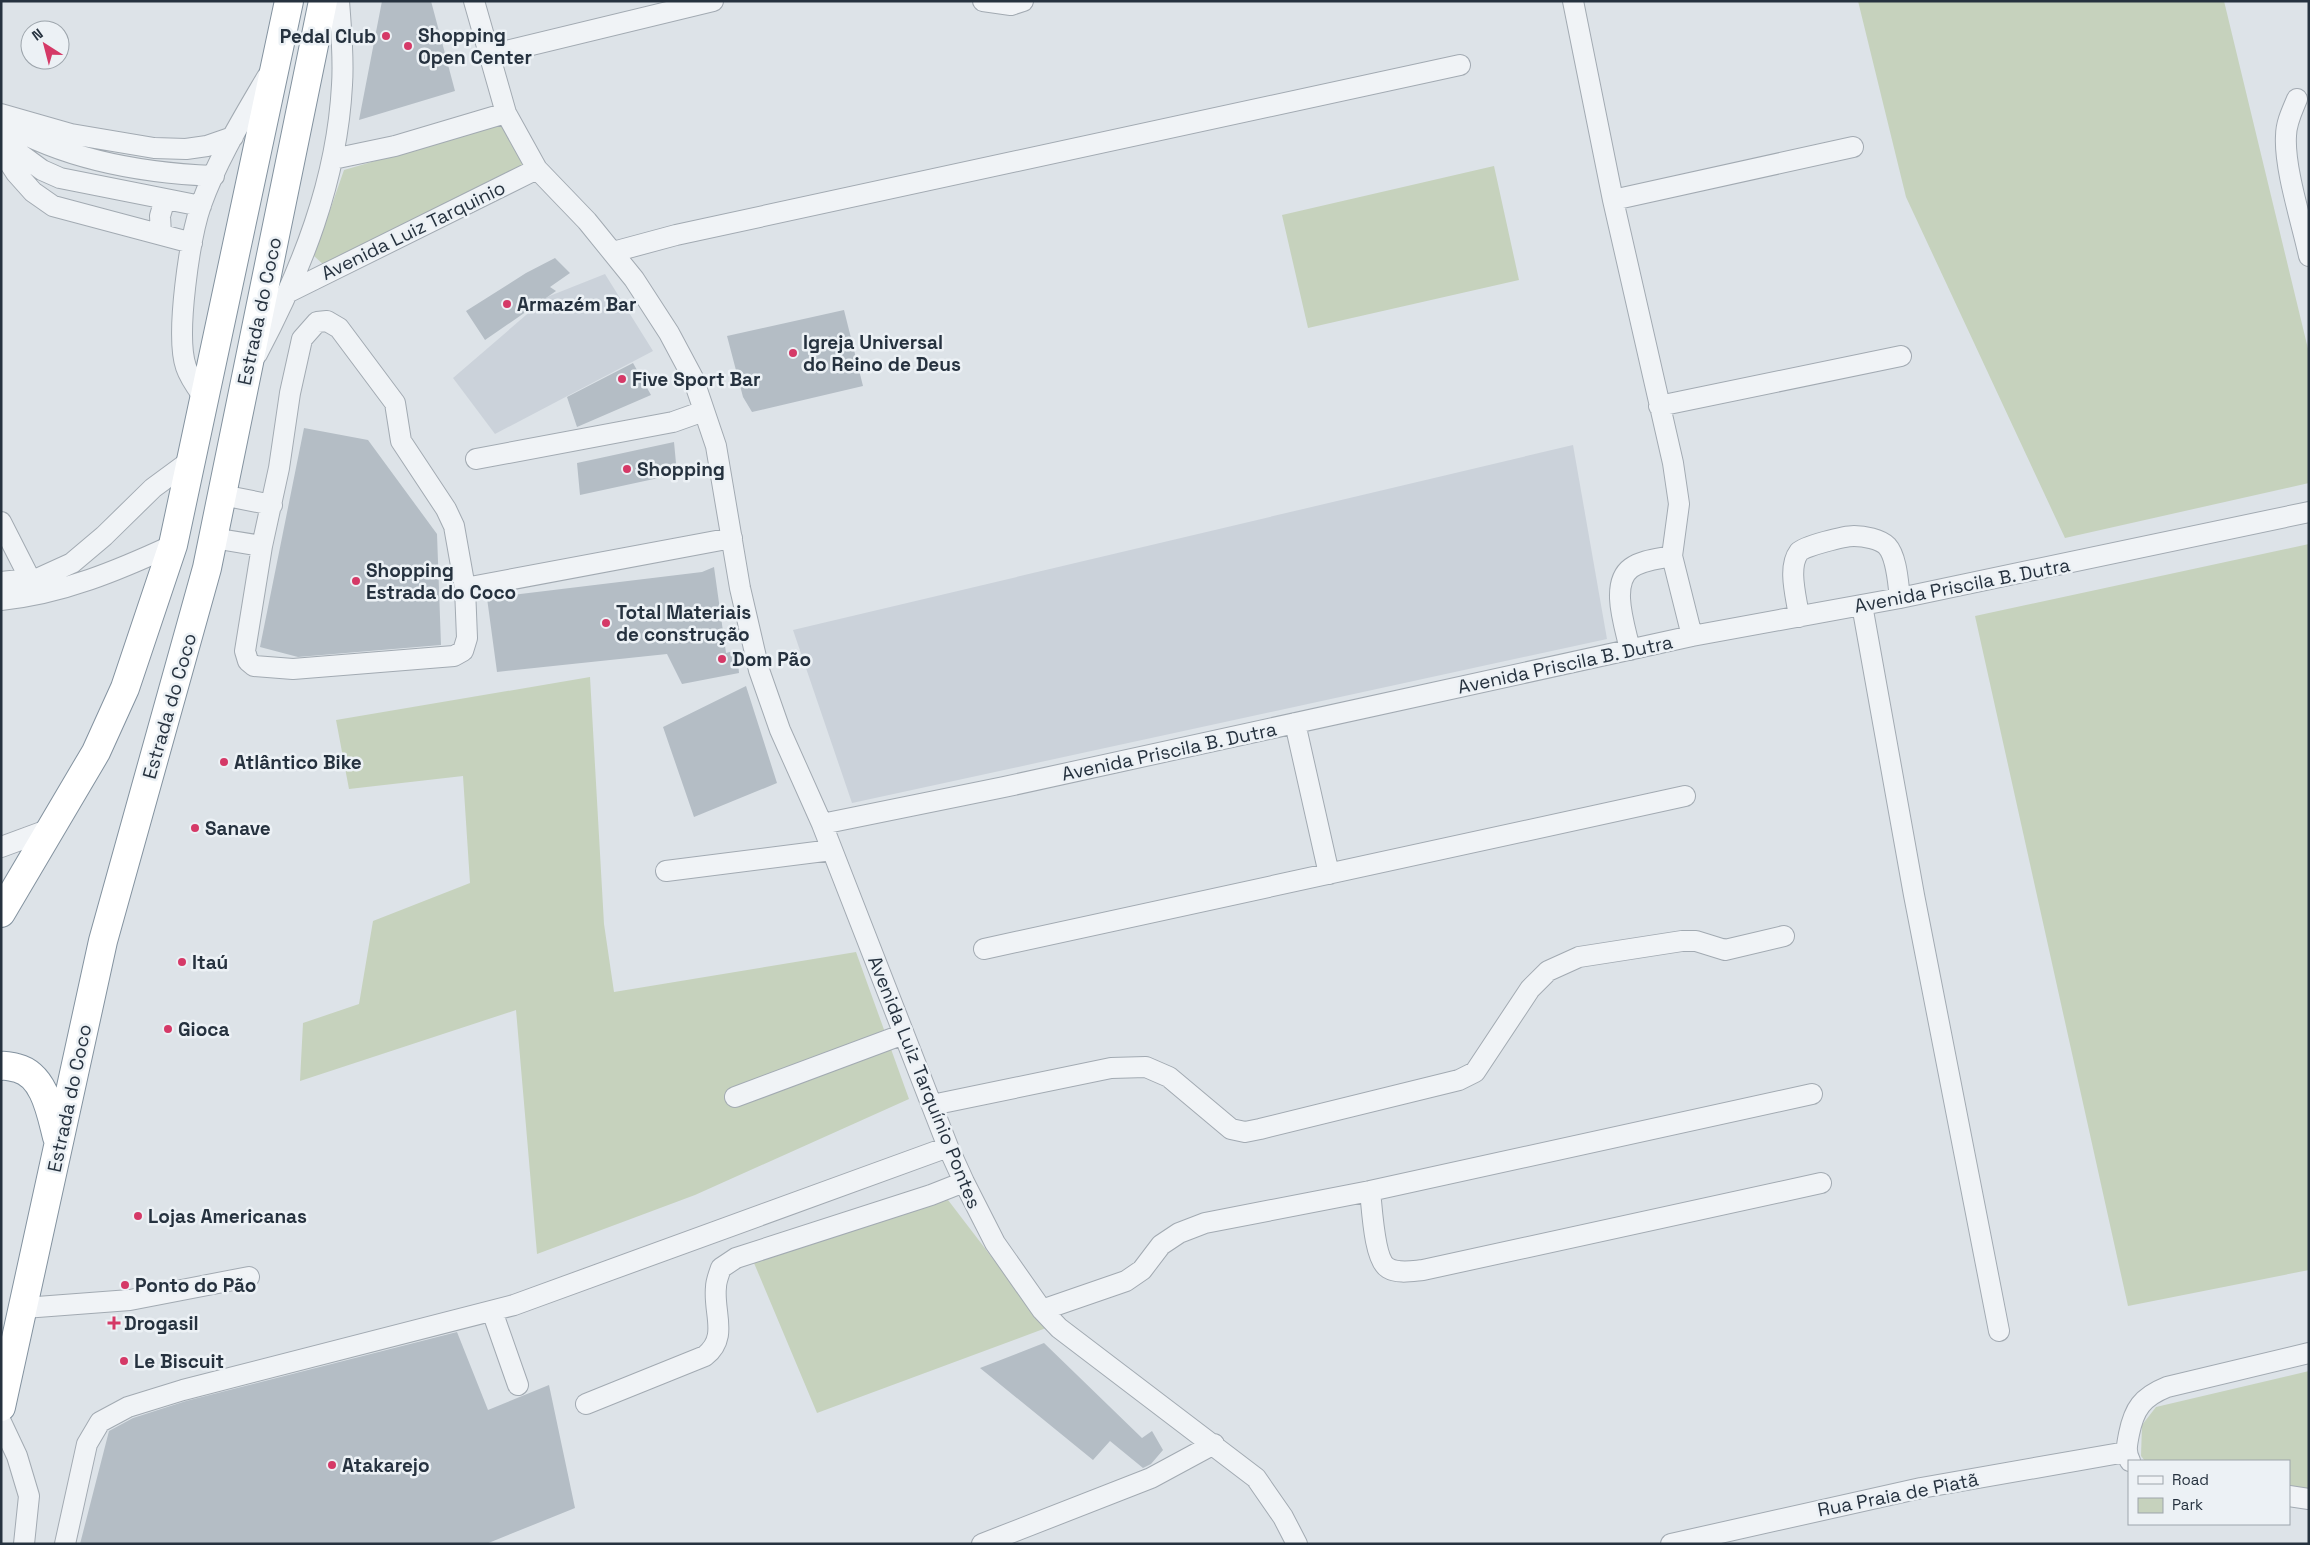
<svg xmlns="http://www.w3.org/2000/svg" width="2310" height="1545" font-family="'Space Grotesk',sans-serif">
  <style>
    .built { fill: #cbd2da }
    .green { fill: #c6d2bd }
    .building { fill: #b4bdc5 }
    .lines { fill: none; stroke-linecap: round; stroke-linejoin: round }
    .minor-casing { stroke: #a2aab2; stroke-width: 22 }
    .highway-casing { stroke: #83929f; stroke-width: 30 }
    .minor { stroke: #f0f3f6; stroke-width: 20 }
    .highway { stroke: #fff; stroke-width: 28 }
    .poi-dot { fill: #d53967; stroke: #ecf1f5; stroke-width: 2 }
    .labels { text-anchor: middle; stroke-width: 5; stroke-linejoin: round; paint-order: stroke }
    .poi-label { font-size: 19px; font-weight: bold; fill: #26323f; stroke: #ecf1f5; text-anchor: start }
    .street-label { font-size: 19px; fill: #26323f; stroke: #ecf1f5 }
  </style>
  <rect width="100%" height="100%" fill="#dde3e8"/>
  <!-- built -->
  <path class="built" d="M605,274L653,351L495,434L453,378L547,297Z
    M1573,445L1607,639L852,803L793,630Z"/>
  <!-- green -->
  <path class="green" d="M1858,1H2224L2309,353V483L2065,538L1906,197Z
    M503,124L525,169L325,266L314,256L344,170Z
    M1494,166L1519,280L1308,328L1282,215Z
    M2309,544V1270L2128,1306L1975,616Z
    M590,677L604,924L614,992L856,952L909,1099L695,1195L537,1254L516,1010L300,1081L303,1023L359,1004L373,921L470,883L463,776L349,789L336,720Z
    M948,1200L1046,1328L817,1413L754,1263Z
    M2309,1371V1494L2289,1490V1461H2145L2141,1456L2142,1425L2156,1407Z"/>
  <!-- building -->
  <path class="building" d="M382,1H431L455,91L359,120Z
    M555,258L570,273L550,287L556,291L485,340L466,311L526,273Z
    M844,310L863,386L752,412L743,397L727,336Z
    M633,363L651,395L577,427L567,397Z
    M304,428L368,440L437,534L441,645L298,657L260,647Z
    M674,442L677,474L580,495L577,463Z
    M714,567L726,653L737,650L739,673L682,684L667,654L497,672L487,598L702,572Z
    M746,686L777,783L694,817L663,727Z
    M457,1332L488,1410L549,1385L575,1508L486,1544H80L109,1431L133,1418L186,1401Z
    M1044,1343L1142,1438L1152,1431L1163,1450L1151,1464L1143,1468L1110,1441L1093,1460L980,1368Z"/>
  <g class="lines">
    <defs>
      <path id="minor" d="M474,1L506,113L537,169L587,221L634,279L669,333L693,378L716,446L740,588L759,670L780,730L822,824L948,1147L964,1182L995,1243L1042,1310L1059,1328L1256,1478L1283,1517L1297,1544
        M983,1L1011,5L1023,1
        M1573,1L1613,200L1673,463L1679,504L1672,556L1692,636
        M490,55L713,1
        M2297,99C2292,111 2286,123 2286,136C2284,168 2302,223 2309,256
        M1,114L71,134L154,148L186,149L207,146L233,137
        M3,123C66,160 141,173 214,176
        M1,140L42,170L60,178L201,206
        M1,150L16,173L33,192L53,206L192,243
        M333,159L395,146L506,113
        M1613,200L1853,147
        M161,234L160,216L165,199
        M613,252L676,235L1460,65
        M289,292L537,169
        M327,321L339,328L395,403L401,441L446,509L454,526L465,588L467,638L463,651L454,656L293,669L254,666L248,661L245,651L262,546L279,468L290,393L302,339L317,322Z
        M257,354C302,269 337,181 342,85C344,57 341,29 339,1
        M205,399C198,389 190,379 186,367C175,335 190,237 201,205C217,160 243,118 267,77
        M1659,406L1901,356
        M476,459L673,422L704,411
        M222,495L272,505
        M1,522L30,579L31,590
        M213,538L262,546
        M1,582L39,578L72,563L104,536L153,488L191,460
        M465,588L732,538
        M1,600C62,594 119,570 173,545
        M1862,605L1914,895L1999,1331
        M1799,617C1797,599 1787,568 1799,552C1804,546 1845,536 1854,536C1864,536 1880,539 1887,546C1897,557 1898,583 1900,598
        M1630,650C1626,629 1609,584 1631,568C1642,560 1658,559 1672,556
        M1295,723L1329,874
        M822,824L1004,787L1692,636L1900,598L2309,512
        M1,847L50,829
        M666,871L832,850
        M984,949L1685,796
        M735,1097L904,1034
        M932,1105L1111,1068L1146,1067L1169,1077L1231,1129L1245,1132L1260,1129L1459,1080L1475,1072L1530,989L1548,971L1579,957L1682,941H1696L1725,950L1784,936
        M1370,1191C1372,1207 1374,1260 1388,1268C1398,1274 1412,1271 1423,1270L1821,1183
        M24,1308L130,1300L249,1277
        M1042,1310L1126,1281L1142,1270L1161,1245L1179,1233L1205,1223L1370,1191L1812,1094
        M492,1311L518,1385
        M586,1404L705,1356C729,1337 713,1313 716,1287C716,1281 719,1274 721,1268L736,1258L931,1195L964,1182
        M1,1422L17,1456L29,1496L24,1544
        M2130,1461C2125,1451 2127,1445 2129,1434C2134,1409 2142,1397 2167,1387L2309,1353
        M2289,1496L2309,1499
        M65,1544L87,1444L100,1422L128,1407L183,1390L514,1305L948,1147
        M982,1544L1151,1478L1214,1444
        M1671,1544L1921,1488L2126,1452"/>
      <path id="highway" d="M1,913L96,752L125,688L173,545L289,1
        M1,1066C7,1065 11,1067 17,1068C45,1075 51,1114 57,1137
        M1,1407L103,941L207,568L323,1"/>
    </defs>
    <!-- minor casing -->
    <use href="#minor" class="minor-casing"/>
    <!-- highway casing -->
    <use href="#highway" class="highway-casing"/>
    <!-- minor -->
    <use href="#minor" class="minor"/>
    <!-- highway -->
    <use href="#highway" class="highway"/>
  </g>
  <!-- markers -->
  <g class="poi-dot">
    <circle cx="386" cy="36" r="5"/>
    <circle cx="408" cy="46" r="5"/>
    <circle cx="507" cy="304" r="5"/>
    <circle cx="793" cy="353" r="5"/>
    <circle cx="622" cy="379" r="5"/>
    <circle cx="627" cy="469" r="5"/>
    <circle cx="356" cy="581" r="5"/>
    <circle cx="606" cy="623" r="5"/>
    <circle cx="722" cy="659" r="5"/>
    <circle cx="224" cy="762" r="5"/>
    <circle cx="195" cy="828" r="5"/>
    <circle cx="182" cy="962" r="5"/>
    <circle cx="168" cy="1029" r="5"/>
    <circle cx="138" cy="1216" r="5"/>
    <circle cx="125" cy="1285" r="5"/>
    <path d="M111.5 1315.5h5v5h5v5h-5v5h-5v-5h-5v-5h5z"/>
    <circle cx="124" cy="1361" r="5"/>
    <circle cx="332" cy="1465" r="5"/>
  </g>
  <g class="labels">
    <!-- poi labels -->
    <g class="poi-label">
      <text x="418" y="42">Shopping<tspan x="418" dy="22">Open Center</tspan></text>
      <text x="376" y="43" text-anchor="end">Pedal Club</text>
      <text x="517" y="311">Armazém Bar</text>
      <text x="803" y="349">Igreja Universal<tspan x="803" dy="22">do Reino de Deus</tspan></text>
      <text x="632" y="386">Five Sport Bar</text>
      <text x="637" y="476">Shopping</text>
      <text x="366" y="577">Shopping<tspan x="366" dy="22">Estrada do Coco</tspan></text>
      <text x="616" y="619">Total Materiais<tspan x="616" dy="22">de construção</tspan></text>
      <text x="732" y="666">Dom Pão</text>
      <text x="234" y="769">Atlântico Bike</text>
      <text x="205" y="835">Sanave</text>
      <text x="192" y="969">Itaú</text>
      <text x="178" y="1036">Gioca</text>
      <text x="148" y="1223">Lojas Americanas</text>
      <text x="135" y="1292">Ponto do Pão</text>
      <text x="124" y="1330">Drogasil</text>
      <text x="134" y="1368">Le Biscuit</text>
      <text x="342" y="1472">Atakarejo</text>
    </g>
    <!-- street labels -->
    <g class="street-label">
      <text transform="translate(413 230) rotate(-26)" y="7">Avenida Luiz Tarquinio</text>
      <text transform="translate(259 311) rotate(-78)" y="7">Estrada do Coco</text>
      <text transform="translate(1962 585) rotate(-11)" y="7">Avenida Priscila B. Dutra</text>
      <text transform="translate(1565 664) rotate(-12)" y="7">Avenida Priscila B. Dutra</text>
      <text transform="translate(169 706) rotate(-74)" y="7">Estrada do Coco</text>
      <text transform="translate(1169 751) rotate(-12)" y="7">Avenida Priscila B. Dutra</text>
      <text transform="translate(925 1082) rotate(68)" y="7">Avenida Luiz Tarquínio Pontes</text>
      <text transform="translate(69 1098) rotate(-78)" y="7">Estrada do Coco</text>
      <text transform="translate(1898 1494) rotate(-11)" y="7">Rua Praia de Piatã</text>
    </g>
  </g>
  <!-- border -->
  <rect width="2310" height="1545" fill="none" stroke="#26323f" stroke-width="5"/>
  <!-- legend -->
  <rect x="2128" y="1460" width="162" height="65" fill="#ecf1f5" stroke="#9da5ac"/>
  <rect x="2138" y="1476" width="25" height="8" fill="#f0f3f6" stroke="#9da5ac"/>
  <text x="2172" y="1485" font-size="15" fill="#26323f">Road</text>
  <rect x="2138" y="1498" width="25" height="15" fill="#c6d2bd" stroke="#9da5ac"/>
  <text x="2172" y="1510" font-size="15" fill="#26323f">Park</text>
  <!-- north arrow -->
  <g transform="translate(45 45) rotate(324)"><circle r="24" fill="#ecf1f5" stroke="#9da5ac"/>
  <path d="M0-4L9 19L0 12L-9 19Z" fill="#d53967"/>
  <text y="-8" font-size="14" font-weight="bold" text-anchor="middle" fill="#26323f">N</text>
  </g>
</svg>
